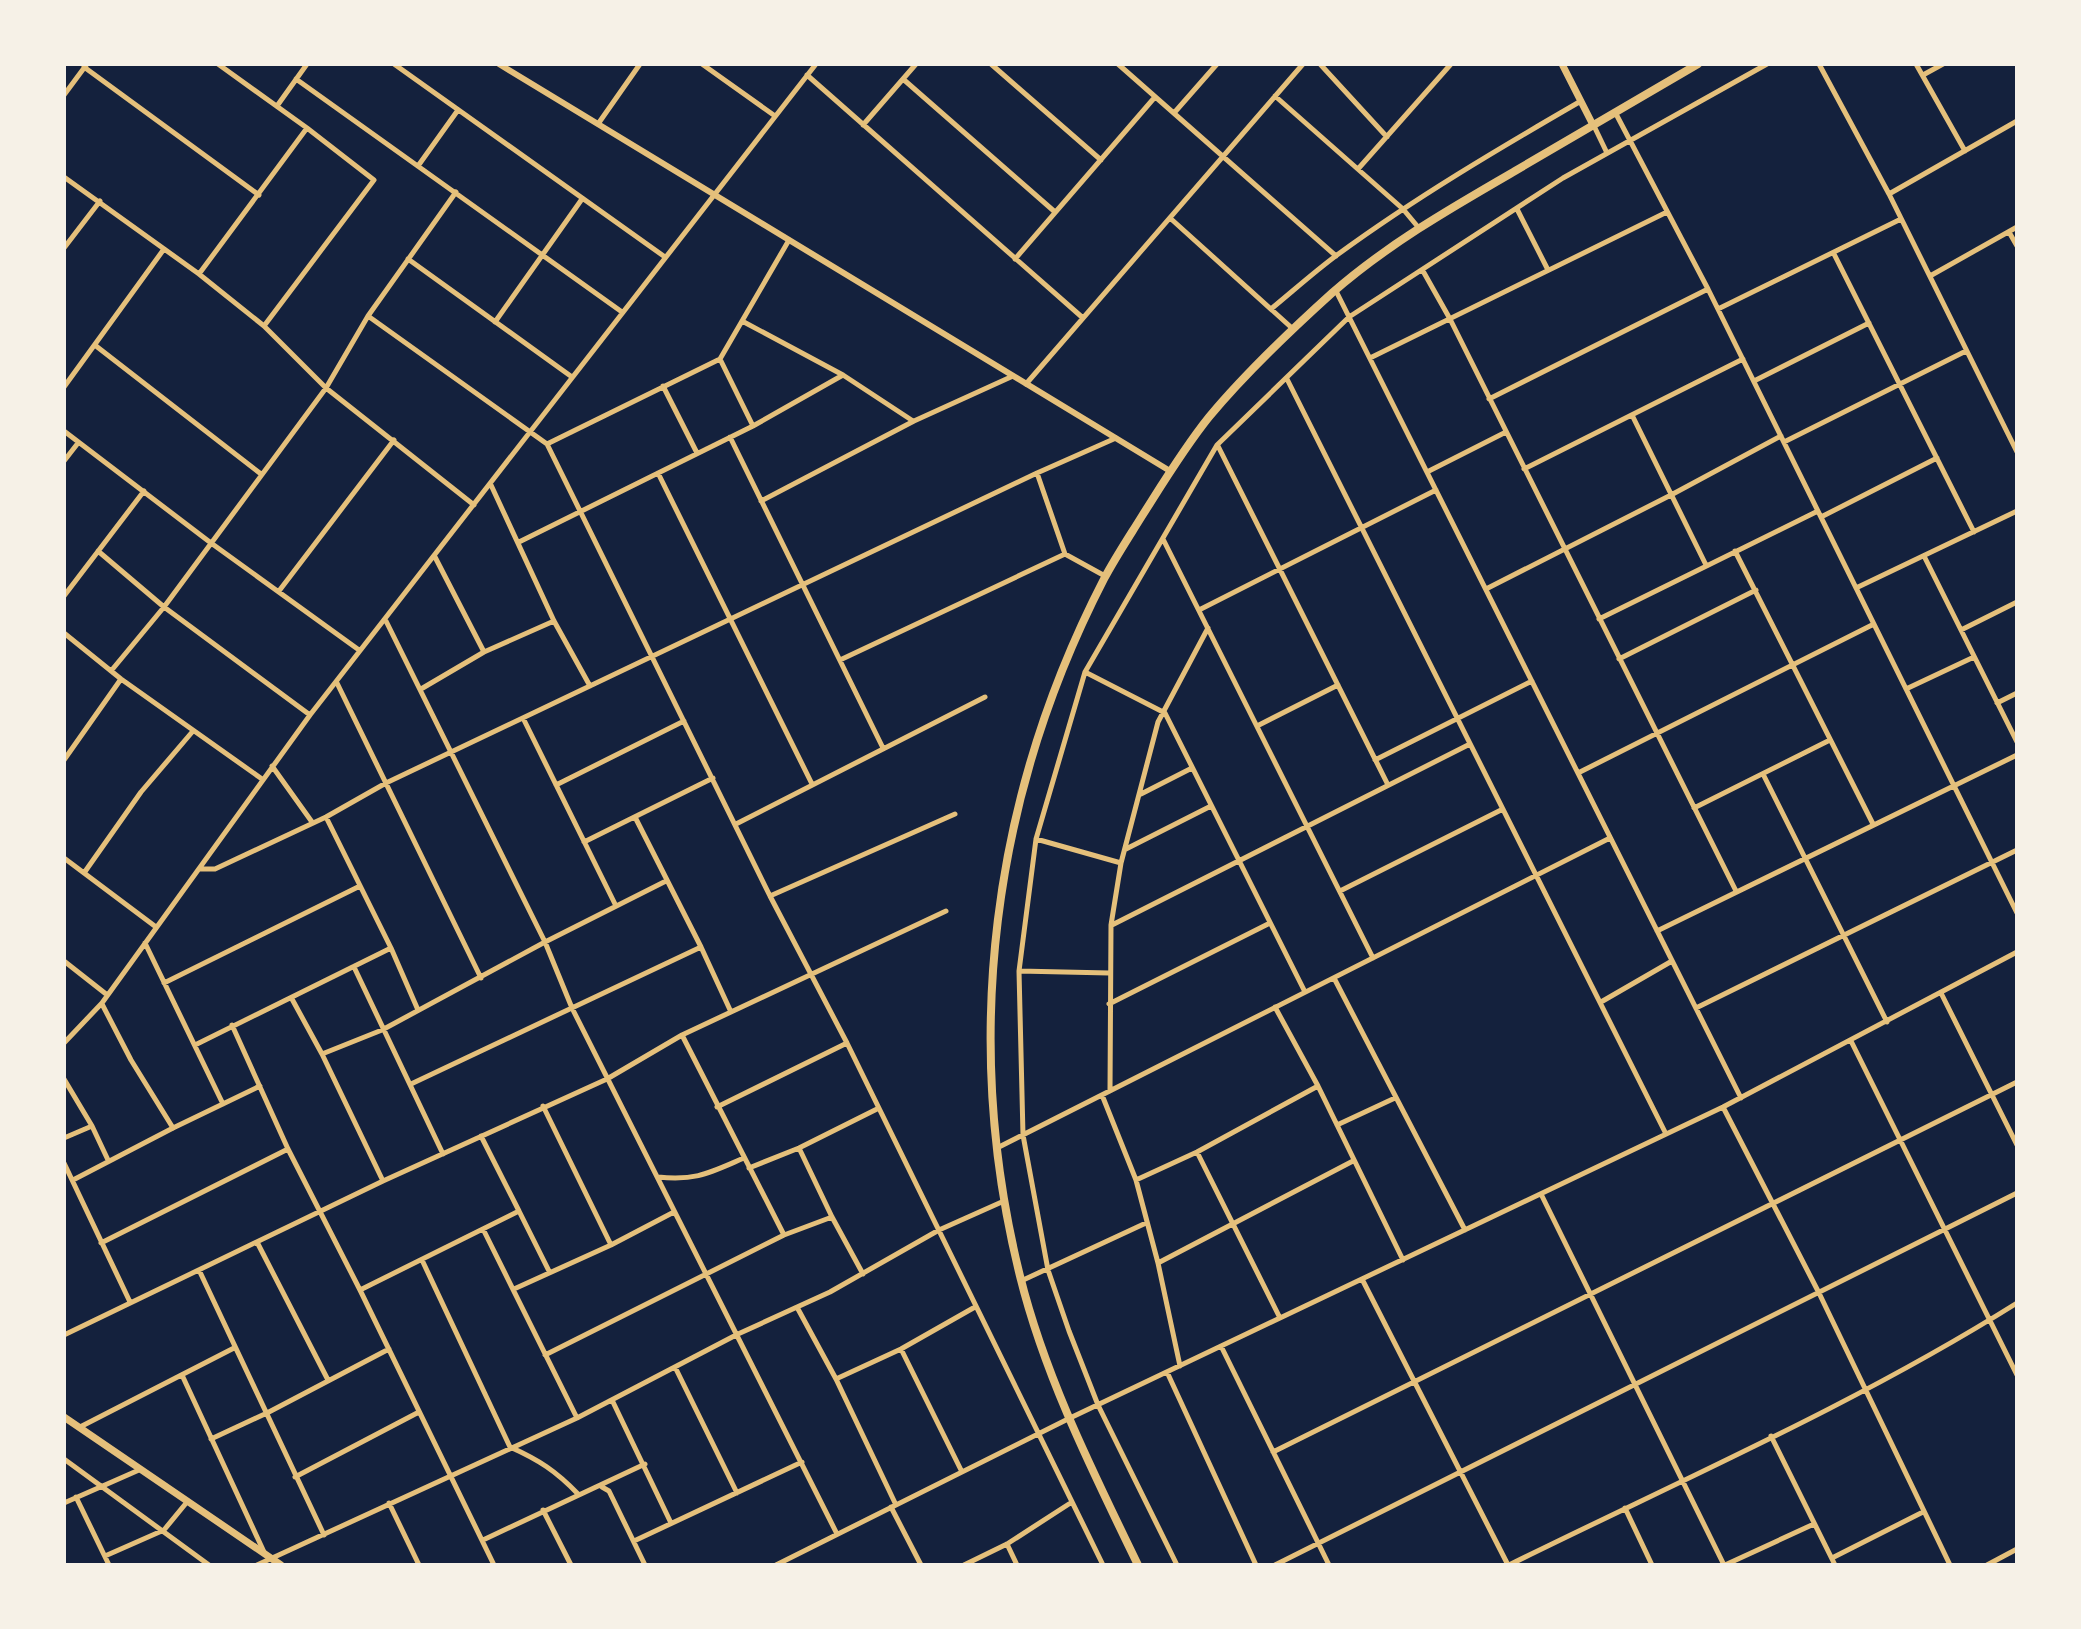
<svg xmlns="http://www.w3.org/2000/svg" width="2081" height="1629" font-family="Georgia,serif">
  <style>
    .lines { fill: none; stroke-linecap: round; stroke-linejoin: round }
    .minor { stroke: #e5c07b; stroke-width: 5 }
    .tertiary { stroke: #e5c07b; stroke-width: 6 }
    .secondary { stroke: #e5c07b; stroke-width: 7 }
    .primary { stroke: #e5c07b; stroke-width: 8 }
  </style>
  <rect width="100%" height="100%" fill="#14213d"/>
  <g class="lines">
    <!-- minor -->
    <path class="minor" d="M218,64L307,128L374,180L264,326
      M394,64L665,257
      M702,64L775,116
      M991,64L1101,160
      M1118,64L1336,256
      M1320,64L1387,137
      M1819,64L1889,194L2017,452
      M1916,64L1965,151
      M84,67L259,195
      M807,75L1083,318
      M1923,75L1943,64
      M296,79L622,312
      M903,79L1055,212
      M64,95L87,64
      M1275,96L1403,209L1418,227
      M277,106L307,64
      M1615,112L1708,289L2017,913
      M1174,113L1217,64
      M598,124L640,64
      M863,125L916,64
      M1594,126L1607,153
      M418,166L458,110
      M1358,169L1451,64
      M64,177L199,274L264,326L326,388L474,505
      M1889,194L2017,121
      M1517,209L1548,270
      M1170,218L1293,329
      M2009,232L2017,246
      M64,248L100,201
      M1834,254L1974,532
      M408,259L572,377
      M1015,259L1155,97
      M1423,271L1450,319L1736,891
      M199,274L307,128
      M1930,276L2017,227
      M1336,291L1741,1098
      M1271,309C1293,291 1314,272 1337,255C1415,198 1498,149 1581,101
      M1718,309L1901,219
      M368,316L547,444L770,896L847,1043L1103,1565
      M742,321L843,375L913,421
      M495,322L582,199
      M96,346L261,474
      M1370,358L1667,212
      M720,359L753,426
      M1287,379L1666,1134
      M1754,381L1869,323
      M1026,384L1303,64
      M663,386L697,453
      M64,387L164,249
      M1489,399L1708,289
      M1632,415L1706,565
      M64,431L211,543L359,650
      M730,437L883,748
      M1784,442L1966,351
      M547,444L720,359L789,240
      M1218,446L1388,785
      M64,461L78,443
      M1524,469L1743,359
      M1427,472L1506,432
      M658,473L812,784
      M1037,473L1065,554L1105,576
      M491,485L554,621L590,686
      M761,501L914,421L1013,376
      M1821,517L1937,458
      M1163,539L1373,958
      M519,542L753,426L843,375
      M98,551L164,607L310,715
      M1735,551L1873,824
      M1924,556L2017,742
      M435,557L484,652
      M1856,588L2017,511
      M1486,589L1671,495L1781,436
      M279,591L394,440
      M64,596L144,491
      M1199,610L1436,490
      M1599,619L1818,511
      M386,621L545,942L572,1008L837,1534
      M1961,630L2017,602
      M64,633L121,679L262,779
      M1619,659L1756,590
      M840,660L1065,554
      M111,671L164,607L326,388L368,316L456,192
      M1085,672L1165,713L1305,992
      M337,683L481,978
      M421,689L484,652L554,621
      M1906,689L1974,657
      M1997,703L2017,693
      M523,718L616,906
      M1257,726L1338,685
      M64,760L121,679
      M1375,760L1532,681
      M272,766L312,822
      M1578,773L1874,624
      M1763,774L1887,1022
      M556,785L684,721
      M1141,794L1192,768
      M1694,808L1830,740
      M326,817L391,948L418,1010
      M635,817L701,947L731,1012
      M736,824L985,697
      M1036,839L1121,863
      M584,842L713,778
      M1126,849L1211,806
      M64,858L156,927
      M199,869H215L326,817L386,783L1037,473L1116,438
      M84,873L141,792L193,731
      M1340,891L1503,809
      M770,896L955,814
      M1112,925L1470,744
      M1657,931L2017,755
      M145,943L223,1104
      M64,961L106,994
      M354,967L443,1154
      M1019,971L1109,973
      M1334,978L1465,1230
      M164,983L360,886
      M1941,993L2017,1145
      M292,999L322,1054L383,1181
      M1601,1002L1672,961
      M102,1004L131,1060L173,1128
      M1109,1004L1270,923
      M1275,1007L1318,1086L1403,1260
      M1696,1008L2017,850
      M232,1025L288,1149L360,1290L494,1565
      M682,1035L784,1235
      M1851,1041L2017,1375
      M64,1043L102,1003L310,715L816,64
      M195,1045L391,948
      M322,1054L382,1030L545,942L666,881
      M64,1079L92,1126L108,1160
      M411,1084L701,947
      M1110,1091L1111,925L1121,863L1158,722L1208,628
      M1102,1095L1136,1180L1158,1263L1180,1366
      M543,1106L611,1245
      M717,1107L847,1043
      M1723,1107L1819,1293L1950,1565
      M1337,1125L1395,1098
      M64,1138L92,1126
      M799,1148L832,1217L863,1274
      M997,1148L1610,838
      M1197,1152L1280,1318
      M64,1163L130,1302
      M749,1168L799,1148L877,1109
      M658,1177C696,1181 709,1173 744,1158
      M73,1180L173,1128L260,1086
      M1136,1180L1197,1152L1318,1086
      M1541,1194L1724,1565
      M519,1211L549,1271
      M483,1229L577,1418
      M257,1242L328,1380
      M101,1243L288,1149
      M422,1260L510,1447C539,1460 556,1471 578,1494
      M1158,1263L1353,1161
      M199,1270L324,1535
      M1362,1279L1508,1565
      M1021,1281L1146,1223
      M514,1289L611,1245L674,1212
      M360,1290L519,1211L481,1136
      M798,1309L836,1379L896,1505
      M64,1335L383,1181L607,1079L682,1035L946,911
      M1221,1346L1329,1565
      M901,1349L962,1472
      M545,1355L784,1235L832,1217
      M675,1367L737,1493
      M1167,1372L1256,1565
      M182,1375L264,1552
      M836,1379L901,1349L975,1307
      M612,1400L671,1523
      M80,1427L234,1348
      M1771,1436L1835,1565
      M211,1439L267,1413L389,1349
      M1273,1452L2017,1082
      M64,1459L209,1565
      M295,1477L419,1412
      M602,1487L609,1491L645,1565
      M76,1497L109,1565
      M64,1503L139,1470
      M389,1503L419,1565
      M891,1507L921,1565
      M1625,1508L1652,1565
      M543,1510L571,1565
      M483,1540L645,1464
      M634,1541L802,1462
      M1007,1544L1017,1565
      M105,1556L164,1530L187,1502
      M1832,1558L1923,1512
      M257,1565L577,1418L738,1334L830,1292L939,1230L1004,1201
      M776,1565L1070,1418L1723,1107L2017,952
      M964,1565L1007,1544L1072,1502
      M1177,1565L1098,1405L1069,1331L1048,1270L1023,1135L1019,971L1036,839L1085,672L1217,445L1349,317L1563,178L1767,64
      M1275,1565L2017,1193
      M1509,1565C1679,1481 1856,1404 2017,1303
      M1725,1565L1814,1524
      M1987,1565L2017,1549"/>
    <!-- tertiary -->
    <path class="tertiary" d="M499,64L1170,471"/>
    <!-- secondary -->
    <path class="secondary" d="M1562,64L1593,125
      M64,1417L281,1565"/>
    <!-- primary -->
    <path class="primary" d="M1138,1565C1093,1472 1045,1377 1020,1276C961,1039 992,796 1104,579C1115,558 1129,537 1142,516C1163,483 1184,448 1209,417C1244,375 1291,330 1332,293C1388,244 1451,208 1515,171C1576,135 1637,99 1698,64"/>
  </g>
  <!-- border -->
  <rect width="2081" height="1629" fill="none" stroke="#f6f1e7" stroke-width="132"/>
</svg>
